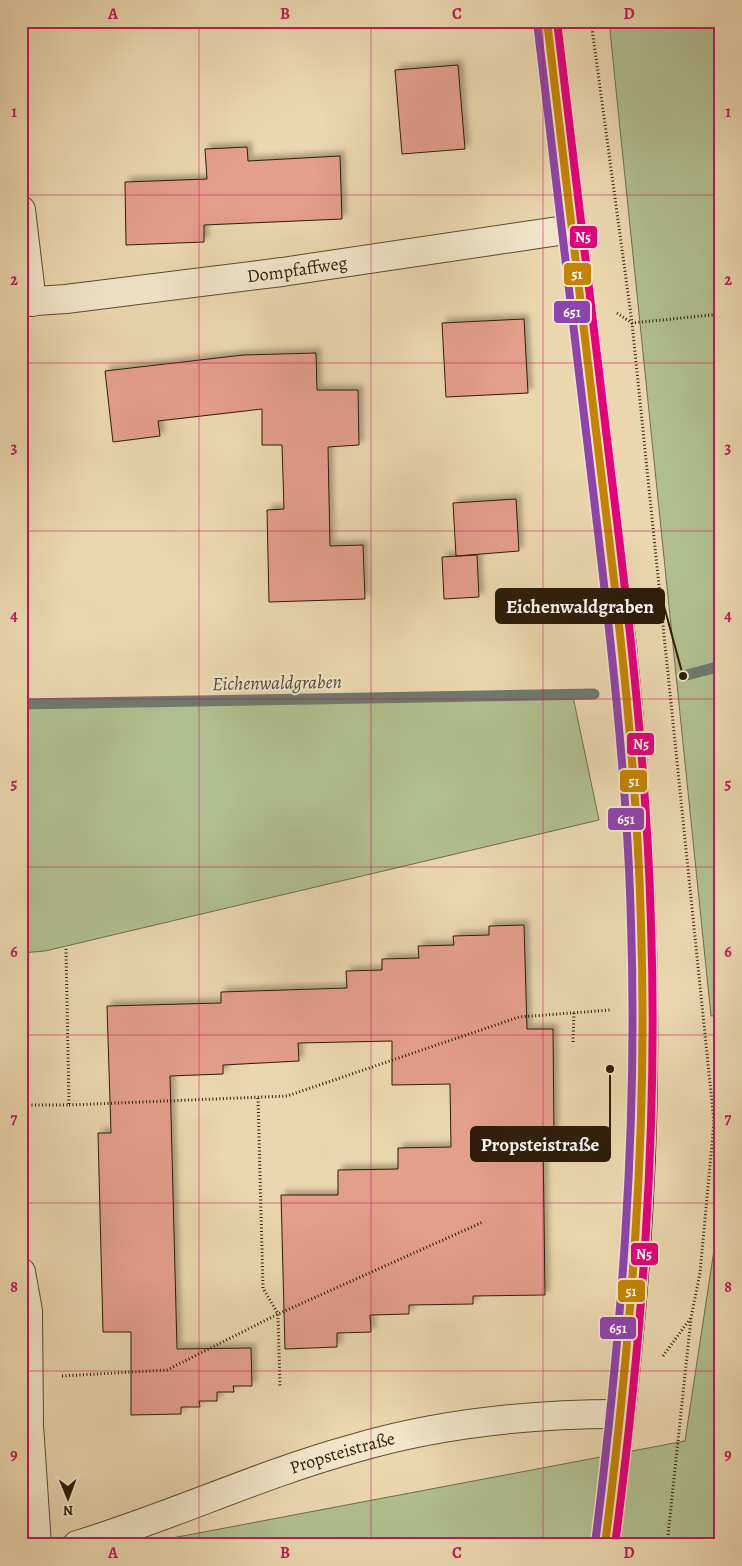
<svg xmlns="http://www.w3.org/2000/svg" width="742" height="1566" font-family="Alegreya,serif">
  <style>
    .green { fill: #b1bf8f; stroke: #6f6e4c }
    .lines { fill: none; stroke-linecap: round; stroke-linejoin: round }
    .stream { stroke: #6e7a6e; stroke-width: 11 }
    .building { fill: #e49e8c; stroke: #2d1c09; filter: url(#shadow) }
    .street-casing { stroke: #5c4b32; stroke-width: 30 }
    .secondary-casing { stroke: #2d1c09; stroke-width: 30 }
    .path { stroke: #2d1c09; stroke-width: 3; stroke-dasharray: 1 2.5; stroke-linecap: butt }
    .street { stroke: #f2e5ca; stroke-width: 28 }
    .secondary { stroke: #f2e5ca; stroke-width: 28 }
    .bus-1-casing { stroke: #f2e5ca; stroke-width: 11 }
    .bus-2-casing { stroke: #f2e5ca; stroke-width: 11 }
    .bus-3-casing { stroke: #f2e5ca; stroke-width: 11 }
    .bus-1 { stroke: #c48402; stroke-width: 8 }
    .bus-2 { stroke: #8e44ad; stroke-width: 8 }
    .bus-3 { stroke: #e5007d; stroke-width: 8 }
    .grid { fill: none; stroke: #c2185b; stroke-width: 1; stroke-opacity: 0.55 }
    .labels { text-anchor: middle; stroke-width: 4; stroke-linejoin: round; paint-order: stroke }
    .street-label { font-size: 18px; fill: #2d1c09; stroke: #f2e5ca }
    .water-label { font-size: 19px; font-style: italic; fill: #4e4b3c; stroke: #f2e5ca }
    .leader { fill: none; stroke: #2d1c09; stroke-width: 2 }
    .callout-dot { fill: #2d1c09; stroke: #f2e5ca; stroke-width: 2 }
    .callout { fill: #2d1c09; stroke: #2d1c09; stroke-width: 2 }
    .callout-label { font-size: 19px; text-anchor: middle; font-weight: bold; fill: #fff }
    .line-badge { stroke: #f2e5ca; stroke-width: 2 }
    .badge-label { font-size: 14px; text-anchor: middle; font-weight: bold; fill: #fff }
    .neatline { fill: none; stroke: #c2185b; stroke-width: 2 }
    .grid-label { font-size: 16px; text-anchor: middle; font-weight: bold; fill: #c2185b }
  </style>
  <defs>
    <filter id="shadow"><feDropShadow dx="4.5" dy="-4.5" stdDeviation="2.5" flood-color="#0004"/></filter>
  </defs>
  <rect width="100%" height="100%" fill="#ebd7ae"/>
  <filter id="stains"><feTurbulence type="fractalNoise" baseFrequency=".004" numOctaves="4"/><feColorMatrix values="0 0 0 0 .2 0 0 0 0 .09 0 0 0 0 .02 0 0 0 .5 -.17"/></filter>
  <radialGradient id="worn" r=".72"><stop offset=".6" stop-color="#630" stop-opacity="0"/><stop offset="1" stop-color="#630" stop-opacity=".3"/></radialGradient>
  <!-- green -->
  <path class="green" d="M609,21H721V1015L711,1016Z
    M572,692L599,820L45,951L21,953V701Z
    M721,1204V1545H135L685,1441Z"/>
  <g class="lines">
    <!-- stream -->
    <path class="stream" d="M683,676L721,666
      M21,704L594,694"/>
  </g>
  <!-- building -->
  <path class="building" d="M458,65L465,149L402,154L395,70Z
    M247,147L248,161L340,156L342,219L204,225V242L126,245L125,182L207,179L205,149Z
    M524,319L528,393L446,397L442,323Z
    M316,353L317,390H358L359,445L328,447L330,546L363,545L365,599L269,602L267,510L284,509L282,445H262V409L158,421L160,436L113,442L105,371L243,355Z
    M516,499L519,551L456,556L453,503Z
    M477,555L479,597L444,599L442,557Z
    M524,925L527,1029H553L554,1137H543L545,1295L473,1296V1304L409,1305V1314L370,1315L371,1332L337,1333V1347L285,1349L281,1195H338V1170L398,1169V1148L451,1147L450,1084L392,1085V1041L298,1043L299,1061L223,1065V1074L170,1076L177,1349L251,1348L252,1386H233L234,1392H217V1401H199L200,1407H181V1414L131,1415V1332H103L98,1133H111L107,1006L221,1003V992L347,988L346,971L382,970V959L419,958L418,946L454,945L453,936L489,935V926Z"/>
  <g class="lines">
    <defs>
      <g id="street">
        <path d="M21,210L32,302"/>
        <path id="s1" d="M21,302L66,299L282,272L572,229"/>
        <path d="M21,1272L28,1311L29,1425L37,1545"/>
        <path id="s2" d="M77,1545C170,1517 258,1475 352,1449C439,1423 529,1414 620,1414"/>
      </g>
      <path id="secondary" d="M547,21L622,646C641,829 649,1014 639,1198C633,1314 620,1430 605,1545"/>
    </defs>
    <!-- street casing -->
    <use href="#street" class="street-casing"/>
    <!-- secondary casing -->
    <use href="#secondary" class="secondary-casing"/>
    <!-- path -->
    <path class="path" d="M591,21L632,323L714,1122L700,1273L691,1318L667,1545
      M617,313L632,323L721,314
      M573,1042L574,1011
      M258,1098L263,1288L278,1314L280,1387
      M21,1105H69L66,949
      M69,1105L287,1096L519,1017L610,1010
      M714,1122H721
      M663,1356L690,1319
      M62,1376L167,1370L278,1314L483,1222"/>
    <!-- street -->
    <use href="#street" class="street"/>
    <!-- secondary -->
    <use href="#secondary" class="secondary"/>
    <defs>
      <path id="bus-1" d="M547,21C565,169 582,317 600,464C619,617 637,770 641,924C648,1132 631,1338 605,1545"/>
      <path id="bus-2" d="M537,22C555,170 572,317 590,465C608,617 627,770 631,923C638,1131 621,1337 595,1544"/>
      <path id="bus-3" d="M557,21C575,169 593,317 610,464C629,617 647,770 651,924C658,1132 642,1338 615,1545"/>
    </defs>
    <!-- bus-1 casing -->
    <use href="#bus-1" class="bus-1-casing"/>
    <!-- bus-2 casing -->
    <use href="#bus-2" class="bus-2-casing"/>
    <!-- bus-3 casing -->
    <use href="#bus-3" class="bus-3-casing"/>
    <!-- bus-1 -->
    <use href="#bus-1" class="bus-1"/>
    <!-- bus-2 -->
    <use href="#bus-2" class="bus-2"/>
    <!-- bus-3 -->
    <use href="#bus-3" class="bus-3"/>
  </g>
  <!-- grid -->
  <path class="grid" d="M199,21V1545M371,21V1545M543,21V1545M21,195H721M21,363H721M21,531H721M21,699H721M21,867H721M21,1035H721M21,1203H721M21,1371H721"/>
  <g class="labels">
    <!-- street labels -->
    <g class="street-label">
      <text dy="6" stroke="none"><textPath href="#s1" startOffset="278">Dompfaffweg</textPath></text>
      <text dy="6" stroke="none"><textPath href="#s2" startOffset="281">Propsteistraße</textPath></text>
    </g>
    <!-- water labels -->
    <g class="water-label">
      <text transform="translate(277 682) rotate(-1)" y="7">Eichenwaldgraben</text>
    </g>
  </g>
  <!-- callouts -->
  <path class="leader" d="M683 676L664 606M610 1069L610 1144"/>
  <g class="callout-dot">
    <circle cx="683" cy="676" r="5"/>
    <circle cx="610" cy="1069" r="5"/>
  </g>
  <g class="callout">
    <rect x="496" y="589" width="168" height="34" rx="5"/>
    <rect x="471" y="1127" width="139" height="34" rx="5"/>
  </g>
  <g class="callout-label">
    <text x="580" y="613">Eichenwaldgraben</text>
    <text x="540" y="1151">Propsteistraße</text>
  </g>
  <g class="line-badge">
    <rect x="569" y="225" width="29" height="24" rx="5" fill="#e5007d"/>
    <rect x="563" y="262" width="29" height="24" rx="5" fill="#c48402"/>
    <rect x="553" y="300" width="38" height="24" rx="5" fill="#8e44ad"/>
    <rect x="626" y="732" width="29" height="24" rx="5" fill="#e5007d"/>
    <rect x="619" y="769" width="29" height="24" rx="5" fill="#c48402"/>
    <rect x="607" y="807" width="38" height="24" rx="5" fill="#8e44ad"/>
    <rect x="630" y="1242" width="29" height="24" rx="5" fill="#e5007d"/>
    <rect x="617" y="1279" width="29" height="24" rx="5" fill="#c48402"/>
    <rect x="599" y="1316" width="38" height="24" rx="5" fill="#8e44ad"/>
  </g>
  <g class="badge-label">
    <text x="583" y="242">N5</text>
    <text x="577" y="279">51</text>
    <text x="572" y="317">651</text>
    <text x="641" y="749">N5</text>
    <text x="634" y="786">51</text>
    <text x="626" y="824">651</text>
    <text x="644" y="1259">N5</text>
    <text x="631" y="1296">51</text>
    <text x="618" y="1333">651</text>
  </g>
  <!-- margin -->
  <rect width="742" height="1566" fill="none" stroke="#ebd7ae" stroke-width="55"/>
  <!-- north arrow -->
  <g transform="translate(68 1498) rotate(179)" stroke="#f2e5ca" stroke-width="4" paint-order="stroke">
  <path d="M0-4L9 19L0 12L-9 19Z" fill="#2d1c09"/>
  <text y="-8" font-size="14" font-weight="bold" text-anchor="middle" fill="#2d1c09">N</text>
  </g>
  <rect x="28" y="28" width="686" height="1510" class="neatline"/>
  <g class="grid-label">
    <text x="113" y="19">A</text>
    <text x="285" y="19">B</text>
    <text x="457" y="19">C</text>
    <text x="629" y="19">D</text>
    <text x="14" y="117">1</text>
    <text x="728" y="117">1</text>
    <text x="14" y="285">2</text>
    <text x="728" y="285">2</text>
    <text x="14" y="453">3</text>
    <text x="728" y="453">3</text>
    <text x="14" y="621">4</text>
    <text x="728" y="621">4</text>
    <text x="14" y="789">5</text>
    <text x="728" y="789">5</text>
    <text x="14" y="957">6</text>
    <text x="728" y="957">6</text>
    <text x="14" y="1124">7</text>
    <text x="728" y="1124">7</text>
    <text x="14" y="1292">8</text>
    <text x="728" y="1292">8</text>
    <text x="14" y="1460">9</text>
    <text x="728" y="1460">9</text>
    <text x="113" y="1558">A</text>
    <text x="285" y="1558">B</text>
    <text x="457" y="1558">C</text>
    <text x="629" y="1558">D</text>
  </g>
  <rect width="100%" height="100%" filter="url(#stains)"/>
  <rect width="100%" height="100%" fill="url(#worn)"/>
</svg>
